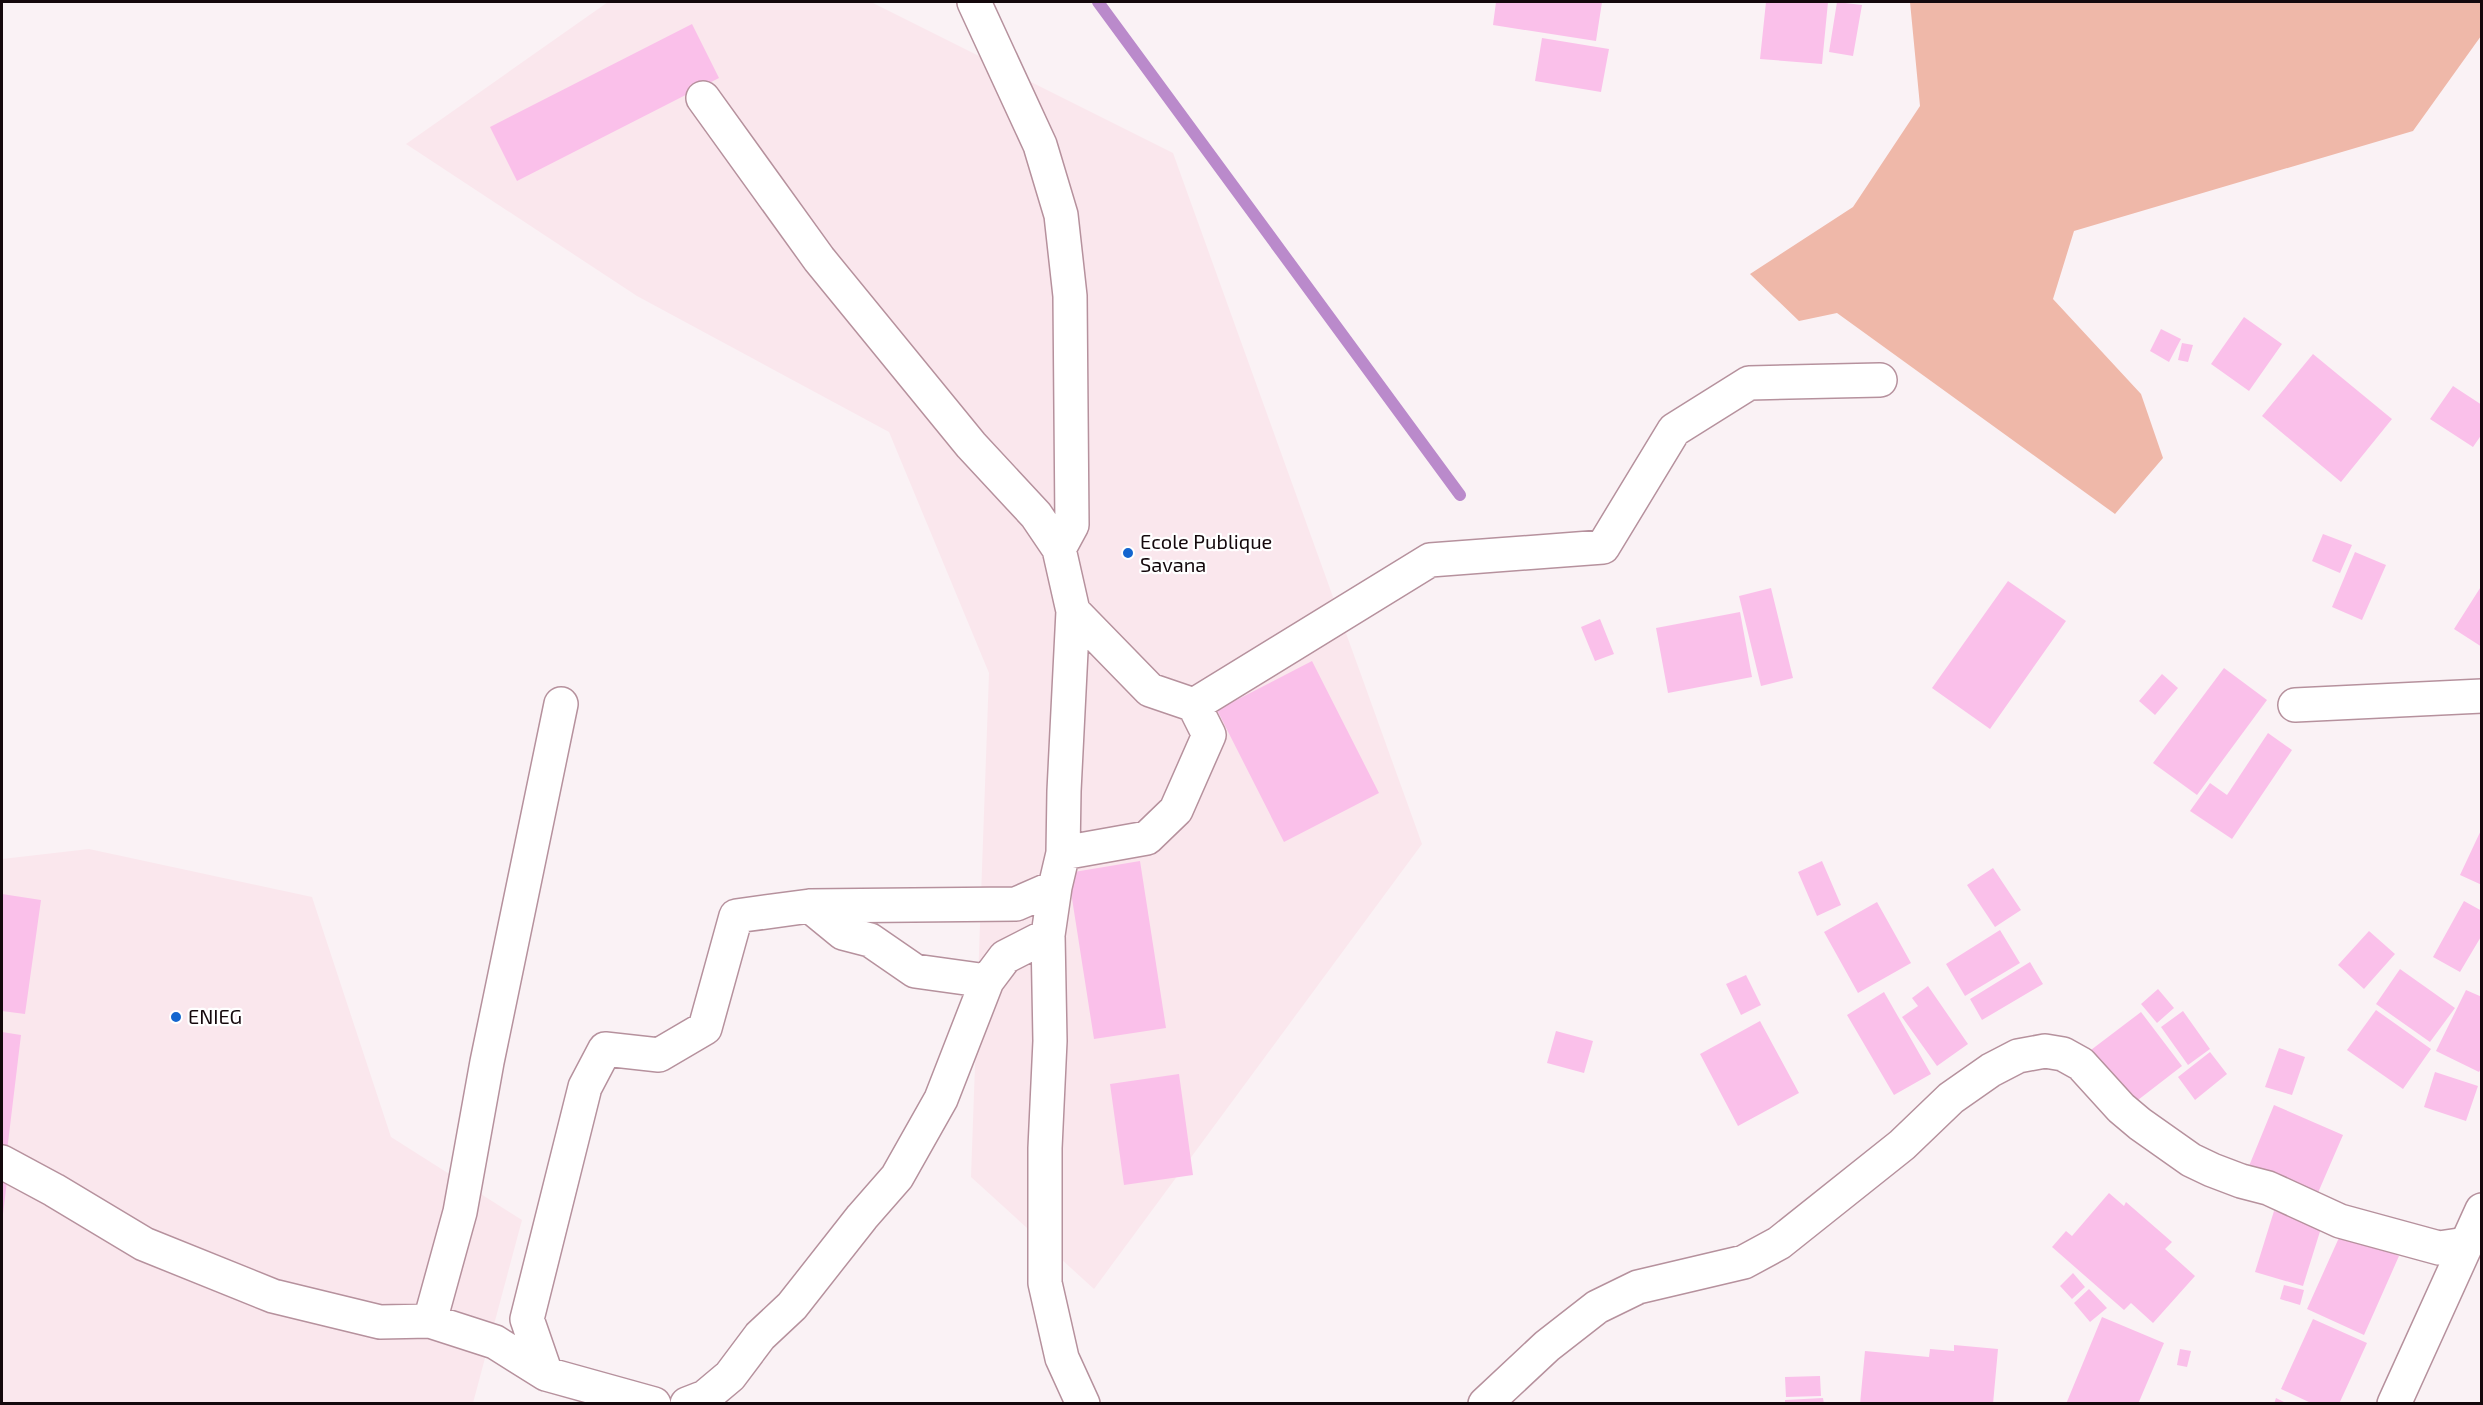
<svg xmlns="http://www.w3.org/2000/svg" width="2483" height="1405" font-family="'Exo 2',sans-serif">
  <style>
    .built { fill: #fae7ed }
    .green { fill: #efb8a9 }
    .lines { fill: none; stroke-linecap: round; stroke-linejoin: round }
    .stream { stroke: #ba8acb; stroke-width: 12 }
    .building { fill: #fac0ea }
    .street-casing { stroke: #b6919d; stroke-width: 36 }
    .secondary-casing { stroke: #b6919d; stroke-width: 36 }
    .street { stroke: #fff; stroke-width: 33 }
    .secondary { stroke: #fff; stroke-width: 33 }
    .poi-dot { fill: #1365cf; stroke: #fff; stroke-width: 2 }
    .labels { text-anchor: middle; stroke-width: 4.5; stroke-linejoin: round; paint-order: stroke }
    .poi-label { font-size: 20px; fill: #14080c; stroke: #fff; text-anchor: start }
  </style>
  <rect width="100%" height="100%" fill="#faf2f5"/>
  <!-- built -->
  <path class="built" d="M608,2H871L1173,153L1422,844L1094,1289L971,1177L989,673L889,432L637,296L406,144Z
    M89,849L312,897L391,1137L522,1220L473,1403H2V859Z"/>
  <!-- green -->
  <path class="green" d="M1910,2H2481V36L2413,131L2074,231L2053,299L2141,394L2163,458L2115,514L1837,313L1799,321L1750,274L1853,207L1920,106Z"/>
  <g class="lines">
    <!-- stream -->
    <path class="stream" d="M1098,2L1460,495"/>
  </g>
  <!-- building -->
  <path class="building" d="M1496,2H1602L1596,41L1493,25Z
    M1766,2H1828L1822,64L1760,59Z
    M1837,2L1862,5L1853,56L1829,52Z
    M692,24L719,78L517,181L490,127Z
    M1542,38L1609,49L1601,92L1535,81Z
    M2244,317L2282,344L2249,391L2211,364Z
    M2161,329L2181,339L2169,362L2150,351Z
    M2182,343L2193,345L2188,362L2178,360Z
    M2313,354L2392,419L2341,482L2262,416Z
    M2453,386L2482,405V434L2473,447L2430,419Z
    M2323,534L2352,545L2340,573L2312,561Z
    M2355,552L2386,565L2362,620L2332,607Z
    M2008,581L2066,621L1990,729L1932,688Z
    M2482,585V647L2454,629Z
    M1771,588L1793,678L1761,686L1739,596Z
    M1740,612L1752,677L1668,693L1656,628Z
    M1600,619L1614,654L1595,661L1581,627Z
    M1312,661L1379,793L1284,842L1217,710Z
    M2224,668L2267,700L2197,795L2153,763Z
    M2162,674L2178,688L2155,715L2139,701Z
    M2268,733L2292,750L2232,839L2190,811L2210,783L2227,795Z
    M2482,828V885L2460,875Z
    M1140,861L1166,1028L1094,1039L1068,873Z
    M1822,861L1841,905L1817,916L1798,872Z
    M1993,868L2021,910L1995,927L1967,885Z
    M2,894L41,900L25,1014L2,1011Z
    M2464,901L2482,911V935L2460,972L2433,957Z
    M1877,902L1911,963L1858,993L1824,932Z
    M2000,930L2020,963L1965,996L1946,964Z
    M2369,931L2395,954L2364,989L2338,965Z
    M2030,962L2043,984L1982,1020L1970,999Z
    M2400,969L2455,1008L2430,1042L2376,1004Z
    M1746,975L1761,1005L1741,1015L1726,984Z
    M1928,986L1968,1044L1937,1066L1902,1017L1918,1006L1912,998Z
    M2158,989L2174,1008L2157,1023L2141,1004Z
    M2466,990L2482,997V1067L2479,1072L2436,1051Z
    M1884,992L1931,1074L1894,1095L1847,1015Z
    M2376,1010L2431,1049L2403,1089L2347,1050Z
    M2183,1011L2210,1049L2188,1065L2161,1027Z
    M2141,1012L2182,1066L2125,1110L2083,1056Z
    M1760,1021L1799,1093L1738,1126L1700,1054Z
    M1556,1031L1593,1041L1584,1073L1547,1063Z
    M2,1032L21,1035L7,1151L2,1150Z
    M2279,1048L2305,1057L2292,1095L2265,1087Z
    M2210,1052L2227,1074L2195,1100L2178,1077Z
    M2435,1072L2478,1086L2466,1121L2424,1107Z
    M1179,1074L1193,1175L1124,1185L1110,1084Z
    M2274,1105L2343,1135L2317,1195L2249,1166Z
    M2,1173H8L3,1214H2Z
    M2109,1193L2124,1206L2126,1202L2172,1242L2165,1249L2195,1276L2153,1323L2131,1303L2124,1310L2052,1247L2066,1231L2072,1236Z
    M2274,1211L2322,1225L2303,1286L2255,1272Z
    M2342,1231L2399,1256L2364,1335L2307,1309Z
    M2073,1273L2085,1287L2072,1299L2060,1286Z
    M2284,1285L2304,1290L2300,1305L2280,1299Z
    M2089,1289L2107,1308L2090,1322L2074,1303Z
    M2102,1317L2164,1343L2138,1404H2066Z
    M2313,1319L2367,1343L2339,1404H2313L2281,1389Z
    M1954,1345L1998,1349L1993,1404H1860L1865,1351L1929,1357L1930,1349L1954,1351Z
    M2180,1349L2191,1351L2187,1367L2177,1365Z
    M1820,1376L1821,1396L1786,1397L1785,1377Z
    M1823,1398L1824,1404H1785V1400Z
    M2276,1398L2288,1404H2274Z"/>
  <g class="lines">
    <defs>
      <path id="street" d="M974,2L1040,145L1061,215L1070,296L1072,525L1059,549L1073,611L1064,791L1063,853L1055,887L1048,935L1050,1041L1045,1148V1283L1062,1358L1083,1404
        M703,98L819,259L971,445L1036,515L1059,549
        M1194,705L1430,560L1603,547L1674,430L1749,383L1880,380
        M2295,705L2482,696
        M1063,853L1147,838L1176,810L1209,735L1194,705L1150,690L1073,611
        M810,906L843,933L870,940L915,971L987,981
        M2,1162L54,1190L144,1244L273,1296L380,1322L430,1321L495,1342L546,1374L654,1404
        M430,1321L460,1212L487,1062L561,704
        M546,1374L527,1319L585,1087L605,1049L659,1055L705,1028L736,916L810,906L1016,904L1055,887
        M687,1404L705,1397L730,1376L760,1336L792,1306L862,1217L897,1177L941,1099L987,981L1005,957L1048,935
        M1485,1404L1547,1346L1597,1307L1638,1287L1744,1262L1779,1243L1902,1145L1951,1098L1991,1070L2018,1056L2045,1051L2063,1054L2081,1064L2121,1108L2140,1124L2191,1160L2212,1170L2241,1181L2268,1188L2340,1221L2439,1248L2466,1244"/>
      <path id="secondary" d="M2394,1404L2482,1210"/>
    </defs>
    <!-- street casing -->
    <use href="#street" class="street-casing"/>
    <!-- secondary casing -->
    <use href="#secondary" class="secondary-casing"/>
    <!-- street -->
    <use href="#street" class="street"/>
    <!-- secondary -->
    <use href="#secondary" class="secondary"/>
  </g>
  <!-- markers -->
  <g class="poi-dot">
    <circle cx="1128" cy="553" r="6"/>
    <circle cx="176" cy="1017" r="6"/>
  </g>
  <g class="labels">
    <!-- poi labels -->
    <g class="poi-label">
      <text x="1140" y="549">Ecole Publique<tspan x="1140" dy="23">Savana</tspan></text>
      <text x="188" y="1024">ENIEG</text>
    </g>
  </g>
  <!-- border -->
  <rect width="2483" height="1405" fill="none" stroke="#14080c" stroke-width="6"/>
</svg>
